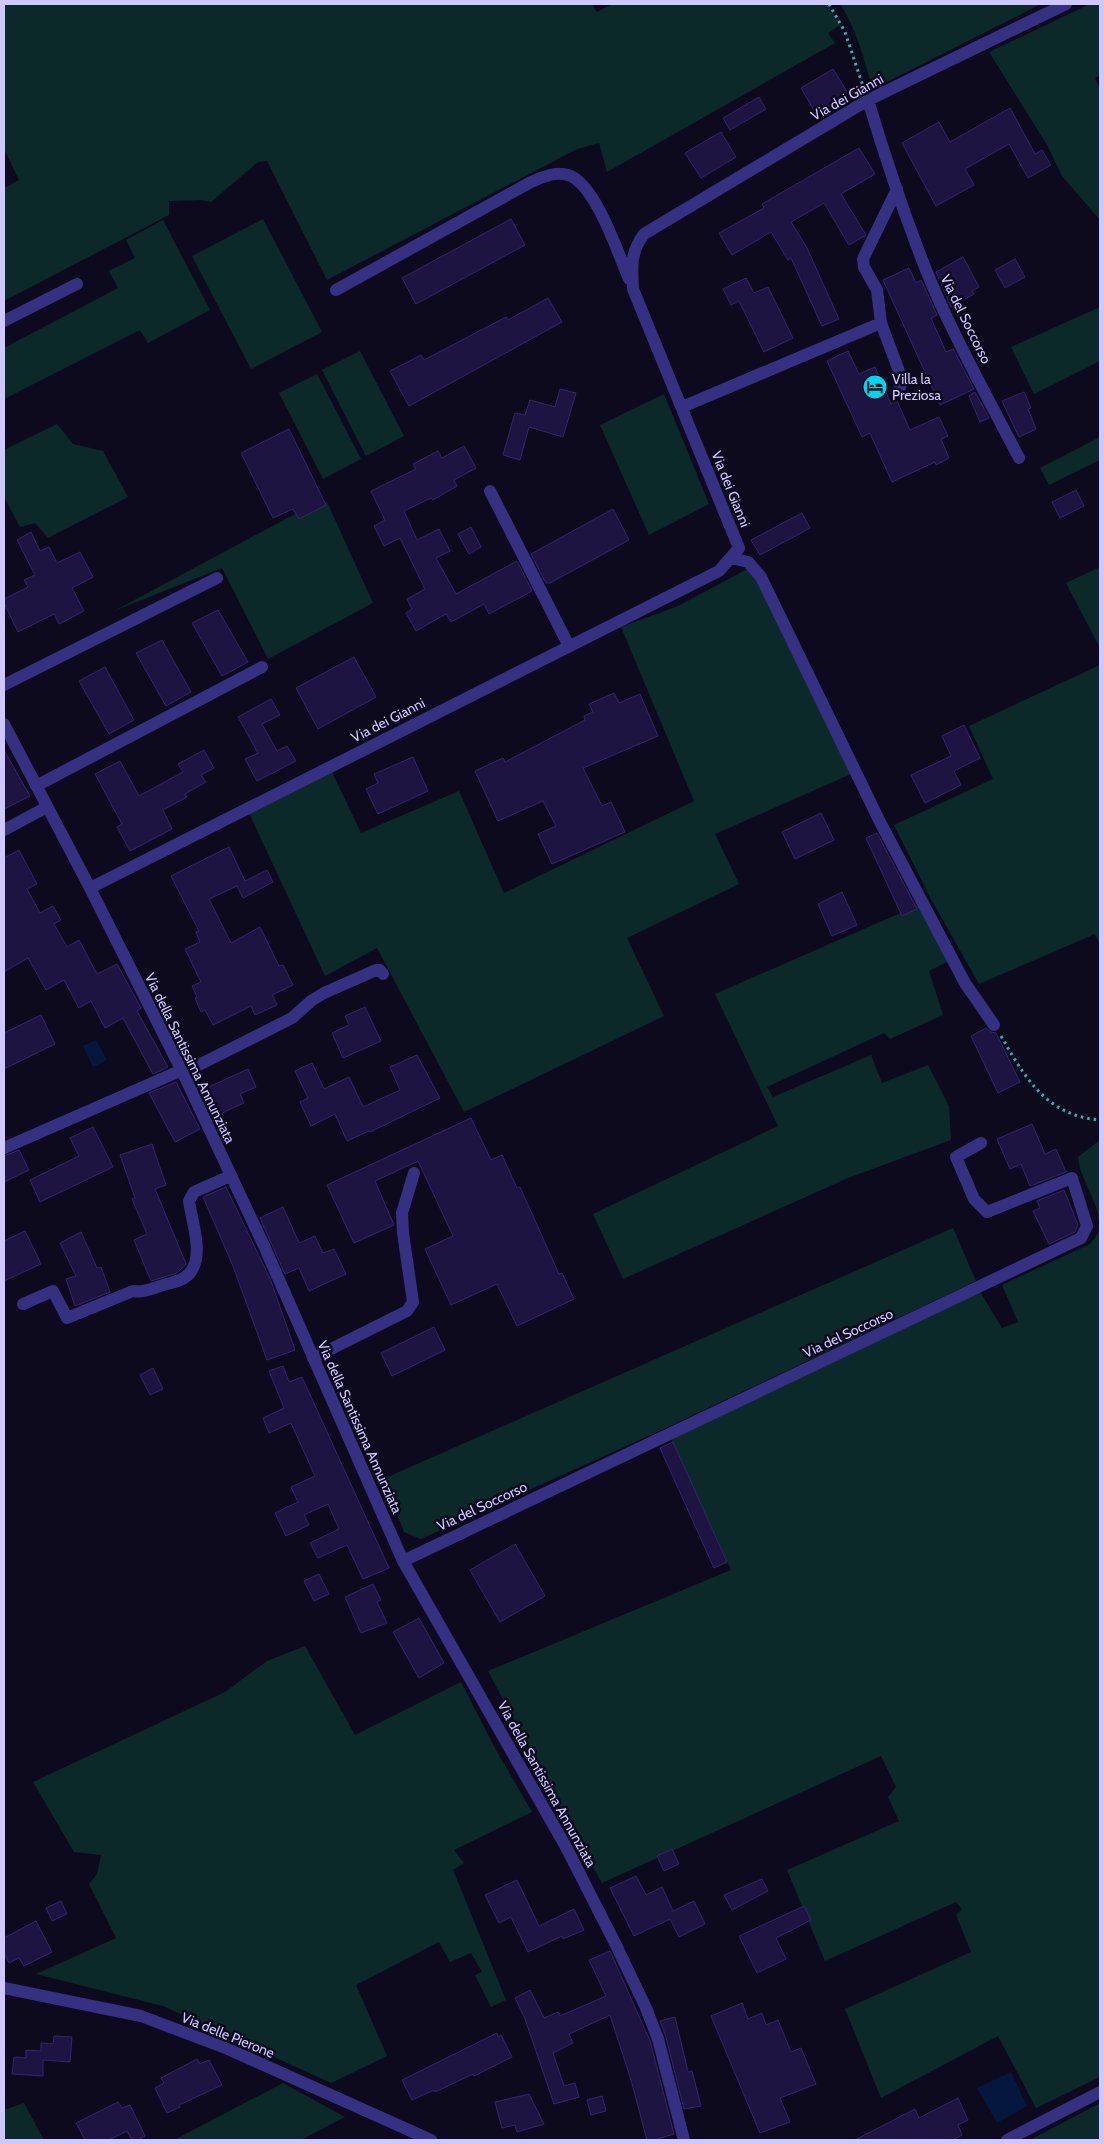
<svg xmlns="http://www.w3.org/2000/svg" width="1104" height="2144" font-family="Cabin,sans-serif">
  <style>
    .green { fill: #0c2929 }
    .water { fill: #04183d }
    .building { fill: #1e1441; stroke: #342470 }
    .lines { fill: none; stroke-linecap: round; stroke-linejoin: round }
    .path { stroke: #21b9b3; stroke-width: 3; stroke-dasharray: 2.5 4; stroke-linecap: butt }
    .minor { stroke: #353082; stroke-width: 12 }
    .labels { text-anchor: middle; stroke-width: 5; stroke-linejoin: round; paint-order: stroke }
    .street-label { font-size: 14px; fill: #cfc7ff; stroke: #0e0a1e }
    .poi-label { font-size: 14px; fill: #cfc7ff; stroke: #0e0a1e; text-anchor: start }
  </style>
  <rect width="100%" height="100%" fill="#0e0a1e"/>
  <!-- green -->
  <path class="green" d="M4,4H592L597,12L612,4H827L840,25L828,33L835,43L607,172L599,143L577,149L327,280L267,161L258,162L211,202L201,200L169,201V215L4,301V188L19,180L4,149Z
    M840,4H1041L873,89C864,61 857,29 840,4Z
    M1090,4H1100V75L1095,78L1100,89V220L1062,176L1047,145L989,52Z
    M263,219L322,332L251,369L192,256Z
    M163,220L210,310L148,343L140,330L4,399V348L118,288L109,271L135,258L126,240Z
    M1100,307V361L1034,394L1011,347Z
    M360,351L404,436L366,456L322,370Z
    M317,374L361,459L323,479L279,393Z
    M664,394L709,504L649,535L600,425Z
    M57,424L73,444L103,451L128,497L48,538L35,523L20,527L4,497V450Z
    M1100,437V460L1049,485L1040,468Z
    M327,502L373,603L268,659L222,568L114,611L293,515Z
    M751,567L851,774L715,834L739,884L627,938L664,1016L464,1112L377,948L325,976L249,813L332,772L361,833L459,791L504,893L694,801L621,627L678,606Z
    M1100,567V648L1066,583Z
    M1100,665V945L1095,934L979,984L932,901L894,825L993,779L969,726Z
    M921,904L951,960L929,971L943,1015L890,1039L884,1033L767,1087L773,1097L871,1055L882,1083L928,1065L949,1106L951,1140L848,1178L623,1279L593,1214L778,1126L715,994Z
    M1100,1140V2077L1036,2108L998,2036L881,2098L845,2009L971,1952L956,1915L962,1909L956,1902L825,1961L787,1870L899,1821L888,1797L896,1787L881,1756L602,1883L575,1836L488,1671L731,1570L670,1436L979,1290L1002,1328L1018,1322L1002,1285L1090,1244C1093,1240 1098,1235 1099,1230C1102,1204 1080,1182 1078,1157Z
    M953,1228L976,1281L666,1428L421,1539L404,1532L383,1479Z
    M305,1646L355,1735L461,1682L497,1752L532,1812L454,1850L464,1863L453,1870L506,2000L491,2007L475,1975L482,1972L471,1953L450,1962L439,1942L356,1985L387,2056L331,2083L163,2006L36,1974L116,1938L89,1884L97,1874L101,1855L74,1852L33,1782L225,1692L267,1661Z
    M283,2083L345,2117L301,2140H174Z
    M24,2103L44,2140H4V2110Z
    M1100,2103V2140H1030Z"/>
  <!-- water -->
  <path class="water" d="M96,1040L107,1060L93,1067L83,1046Z
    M1011,2072L1027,2106L997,2123L977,2088Z"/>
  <!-- building -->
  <path class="building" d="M833,69L849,95L816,114L801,88Z
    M759,97L766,109L730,130L723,118Z
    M1010,108L1035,154L1042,150L1051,165L1028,178L1009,144L965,169L974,185L936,206L902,143L939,122L950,142Z
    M721,132L736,157L701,178L685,153Z
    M859,148L875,174L841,194L866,235L849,245L824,203L791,222L807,248L839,319L822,326L791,258L788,260L771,232L732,255L719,233L764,208L762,204Z
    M511,219L525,245L416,304L402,278Z
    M963,257L979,287L972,291L974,294L951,307L936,272Z
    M1015,259L1025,277L1005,288L995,270Z
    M909,268L916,283L921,280L937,315L931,318L946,352L953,349L974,389L940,405L883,280Z
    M746,278L754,293L768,287L793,338L764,352L739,301L731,305L723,289Z
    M548,298L562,322L409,406L390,371L421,355L424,360L506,317L508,320Z
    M848,351L859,374L875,367L891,404L897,401L910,430L939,417L948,436L941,439L949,458L936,465L935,462L892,482L870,433L862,437L827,361Z
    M560,389L576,393L563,437L529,427L520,460L503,455L515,413L525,415L530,400L555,407Z
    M975,392L989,418L980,422L969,396Z
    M1024,392L1031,408L1028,409L1036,429L1019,437L1002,401Z
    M289,429L326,505L299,519L293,509L273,518L241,453Z
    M464,446L476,468L454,480L457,486L433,500L431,498L404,511L417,540L439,529L450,551L436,558L456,594L517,561L532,591L489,614L484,604L451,622L446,614L416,631L406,613L412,609L407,599L425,589L400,538L384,546L374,526L385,520L371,491L416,469L413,464L438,451L442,458Z
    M1076,490L1084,506L1060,518L1052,502Z
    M613,509L629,540L550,583H546L531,554Z
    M802,513L810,528L760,555L751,540Z
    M471,527L481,547L469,554L458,534Z
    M31,532L40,551L49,547L57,563L80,552L93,577L72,588L84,611L59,624L54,614L18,632L4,603V599L28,587L24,580L35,575L17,540Z
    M218,610L248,662L222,676L192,623Z
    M162,640L191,692L166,706L136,653Z
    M354,657L376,697L318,729L296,688Z
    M105,667L134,720L109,734L79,681Z
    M614,693L619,703L640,694L658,736L583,768L602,806L611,802L625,832L552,864L538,834L556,826L543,801L498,821L475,771L503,758L505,762L585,720L584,716L593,712L589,704Z
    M271,699L280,715L262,724L277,751L287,746L296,761L257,781L245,759L258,753L238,717Z
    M964,725L980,758L954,771L961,785L925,803L911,775L951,756L942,736Z
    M4,750L30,796L4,809Z
    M204,750L214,768L201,775L206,782L185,794L187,797L163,810L172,829L130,851L117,827L122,824L95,774L120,761L139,796L183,772L178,764Z
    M413,757L428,791L378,814L366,789L378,783L374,774Z
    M821,813L834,840L795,859L782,832Z
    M877,833L917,909L902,916L866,838Z
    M229,847L245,881L267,870L273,882L243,898L237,886L209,899L231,943L260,927L279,966L283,965L293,985L272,995L277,1005L255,1015L251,1006L213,1025L205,1010L201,1012L195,998L197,997L192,986L201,982L185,949L200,942L196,932L199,931L171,876Z
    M19,850L37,884L27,889L40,913L53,906L61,920L54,924L67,947L79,940L97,974L117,964L141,1008L137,1011L168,1067L153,1074L123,1018L105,1028L91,1001L79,1008L64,980L46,990L28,958L4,972V858Z
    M842,892L857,925L832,936L818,904Z
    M365,1007L381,1041L343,1058L332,1033L349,1025L345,1016Z
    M41,1015L55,1044L4,1069V1033Z
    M986,1028L991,1032L996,1033L1020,1082L998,1093L971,1036Z
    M417,1055L440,1098L370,1132L369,1131L347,1141L335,1114L311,1126L300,1102L308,1098L295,1071L312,1063L324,1089L349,1077L363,1107L400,1090L390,1067Z
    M248,1069L256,1087L240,1094L244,1103L222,1113L223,1116L214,1121L200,1091Z
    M176,1082L200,1129L175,1142L149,1093Z
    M471,1118L491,1160L502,1155L517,1188L520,1187L559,1274L562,1273L574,1299L517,1326L497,1284L451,1305L425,1249L453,1236L418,1161L375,1181L394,1225L354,1243L327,1185Z
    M1032,1124L1045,1154L1056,1149L1066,1172L1030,1186L1021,1164L1010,1169L997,1139Z
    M93,1127L113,1167L40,1202L30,1180L79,1156L70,1138Z
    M152,1144L166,1185L155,1189L186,1264L177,1273L151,1281L134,1240L147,1234L132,1199L135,1198L120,1155Z
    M19,1150L29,1170L4,1182V1156Z
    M226,1187L271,1281L295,1350L267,1360L233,1266L203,1197Z
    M1064,1190L1078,1225L1075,1232L1049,1244L1033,1211L1040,1208L1037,1201Z
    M283,1207L299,1243L315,1236L323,1253L334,1249L346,1274L309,1291L299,1268L285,1274L260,1218Z
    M25,1231L41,1264L4,1281V1241Z
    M81,1232L97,1268L101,1267L110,1292L75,1306L66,1279L76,1276L60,1243Z
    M434,1327L445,1350L392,1376L381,1353Z
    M283,1366L289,1382L302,1377L389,1568L363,1579L347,1545L318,1558L310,1543L339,1529L328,1504L304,1515L309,1525L286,1536L275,1513L298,1502L291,1487L315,1476L291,1423L269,1433L263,1418L284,1408L269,1371Z
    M153,1368L163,1389L150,1395L140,1375Z
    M673,1442L727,1562L714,1568L660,1448Z
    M515,1544L545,1596L500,1622L470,1570Z
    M319,1574L329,1594L314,1601L304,1581Z
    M373,1584L381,1600L377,1602L387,1623L361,1633L345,1597Z
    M419,1618L444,1663L419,1678L393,1632Z
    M672,1849L679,1864L664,1871L657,1856Z
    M636,1876L646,1895L662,1887L673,1911L694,1901L705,1924L679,1937L670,1919L634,1936L610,1888Z
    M762,1879L768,1891L732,1910L724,1895Z
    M517,1880L539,1926L574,1909L584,1930L563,1939L562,1936L528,1952L511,1917L499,1923L485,1895Z
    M61,1901L67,1914L52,1921L46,1908Z
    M804,1906L811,1920L776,1938L786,1959L757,1973L739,1936Z
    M36,1921L52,1952L24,1966L19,1958L9,1963L4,1953V1938Z
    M610,1951L650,2041L674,2134L654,2140H647L631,2080L610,2015L569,2034L573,2043L553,2053L564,2086L575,2083L579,2097L554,2104L525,2019L515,1998L530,1990L544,2018L558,2012L560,2016L606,1996L589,1960Z
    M742,2003L748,2019L762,2013L766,2025L778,2020L791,2052L801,2048L816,2084L780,2098L790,2122L760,2133L711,2016Z
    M675,2017L688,2072L692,2071L701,2106L684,2109L666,2037L660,2021Z
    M497,2033L498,2037L501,2035L512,2057L474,2076L473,2074L435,2092L434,2090L412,2100L402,2080Z
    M54,2036L72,2037L70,2062L43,2060V2076L12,2074L14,2057L26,2058V2050L41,2051V2043L53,2044Z
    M197,2059L200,2064L209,2060L222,2085L179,2105L180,2107L167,2113L155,2088L164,2083L161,2078Z
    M529,2094L544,2124L517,2132L515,2125L502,2128L495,2102Z
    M602,2096L606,2111L591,2115L587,2100Z
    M958,2098L968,2120L958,2125L962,2135L953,2140H855L915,2109L919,2118Z
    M118,2102L122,2108L130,2105L145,2136L138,2140H132L127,2131L109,2140H85L76,2123Z"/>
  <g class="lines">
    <!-- path -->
    <path class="path" d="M829,4L845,32L863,86
      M1001,1036C1025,1078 1047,1116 1100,1120"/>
    <!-- minor -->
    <path class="minor" d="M868,100C885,157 904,214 926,270C952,334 987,396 1019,458
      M897,189L863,259L864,267L877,290L881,323L902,379L899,391
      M336,290L531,182C543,177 555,171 568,175C595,183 618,253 629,279
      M4,321L77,284
      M682,407L881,323
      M490,491L569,646
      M731,558L748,562L761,577L880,822L965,983L994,1025
      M4,685L217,578
      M4,724L90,888L183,1073L265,1248L403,1561L566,1847L615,1943L646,2008L658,2039L684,2140
      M36,786L262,667
      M4,830L47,807
      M90,888L719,571L739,548L633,289C632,266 630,253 644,234L868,100L1066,4
      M183,1073L292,1018L311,1001L324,993L376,970H380L383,974
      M4,1148L182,1070
      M23,1304L53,1291L67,1318L133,1291C144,1293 153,1288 163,1285C171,1283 183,1281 189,1274C205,1256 192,1223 189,1201L194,1192L230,1176
      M313,1358L407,1311L413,1302L403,1233L402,1213L414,1173
      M403,1561L1081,1238L1087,1226L1072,1178L987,1212L974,1199L956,1157L981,1143
      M4,1988L141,2016L228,2049L431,2140
      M1007,2140L1100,2092"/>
  </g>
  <!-- icons -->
  <defs>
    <symbol id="hotel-disc" viewBox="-11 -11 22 22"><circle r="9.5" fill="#00d5f2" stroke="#0e0a1e"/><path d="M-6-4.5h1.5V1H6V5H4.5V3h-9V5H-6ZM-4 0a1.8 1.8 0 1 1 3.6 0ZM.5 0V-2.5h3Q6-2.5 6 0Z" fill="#111"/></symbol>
  </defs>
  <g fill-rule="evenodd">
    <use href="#hotel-disc" x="861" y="373" width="28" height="28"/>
  </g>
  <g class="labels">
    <!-- street labels -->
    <g class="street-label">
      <text transform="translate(847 97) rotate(-29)" y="5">Via dei Gianni</text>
      <text transform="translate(966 319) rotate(64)" y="5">Via del Soccorso</text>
      <text transform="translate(731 489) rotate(68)" y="5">Via dei Gianni</text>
      <text transform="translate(388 720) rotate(-27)" y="5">Via dei Gianni</text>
      <text transform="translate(190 1058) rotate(64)" y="5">Via della Santissima Annunziata</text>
      <text transform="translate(848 1333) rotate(-25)" y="5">Via del Soccorso</text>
      <text transform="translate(360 1427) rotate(66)" y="5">Via della Santissima Annunziata</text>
      <text transform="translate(482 1506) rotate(-25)" y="5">Via del Soccorso</text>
      <text transform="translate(547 1784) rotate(61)" y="5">Via della Santissima Annunziata</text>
      <text transform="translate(228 2035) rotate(22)" y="5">Via delle Pierone</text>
    </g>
    <!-- poi labels -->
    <g class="poi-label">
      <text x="892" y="384">Villa la<tspan x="892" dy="16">Preziosa</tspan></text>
    </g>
  </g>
  <!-- border -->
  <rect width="1104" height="2144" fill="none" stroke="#cfc7ff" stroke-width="10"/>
</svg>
